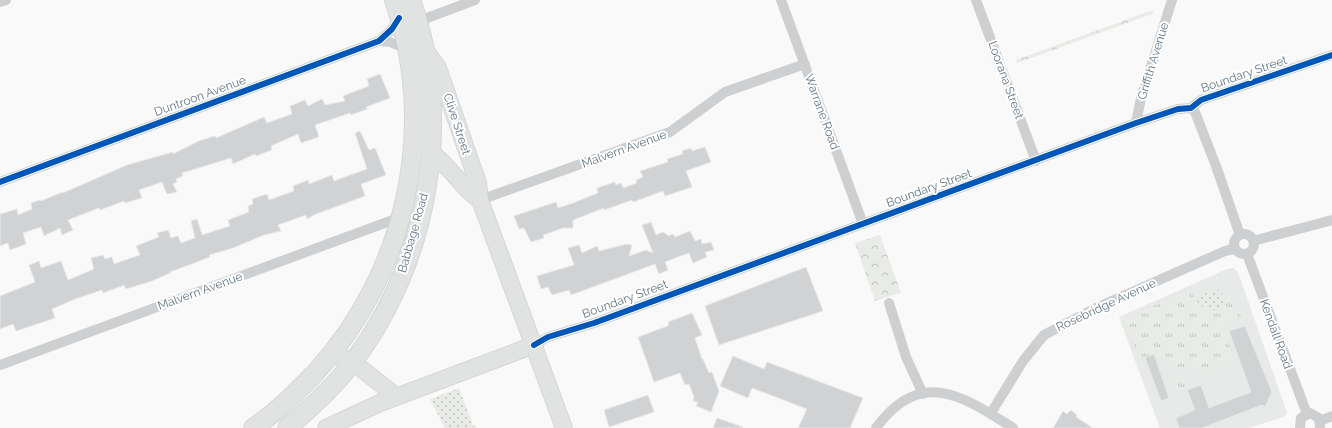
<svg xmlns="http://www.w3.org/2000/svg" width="1332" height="428" font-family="Raleway,sans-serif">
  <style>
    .built { fill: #e8e9e9 }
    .grass { fill: url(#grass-tufts) }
    .forest { fill: url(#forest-crowns) }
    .park { fill: url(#park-dots) }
    .building { fill: #d0d2d3; stroke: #e8e8e8 }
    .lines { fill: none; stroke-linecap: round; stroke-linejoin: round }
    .primary-casing { stroke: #d5d6d7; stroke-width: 18 }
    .highway-casing { stroke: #d5d6d6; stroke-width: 20 }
    .street { stroke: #cecfd0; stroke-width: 10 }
    .primary { stroke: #e1e2e2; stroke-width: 16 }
    .highway { stroke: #e1e2e2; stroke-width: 18 }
    .cycleway-casing { stroke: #fff; stroke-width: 8 }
    .cycleway { stroke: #0057b8; stroke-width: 6 }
    .labels { text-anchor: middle; stroke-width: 4; stroke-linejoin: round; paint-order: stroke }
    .street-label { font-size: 12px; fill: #657683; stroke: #fff }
  </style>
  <defs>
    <pattern id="grass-tufts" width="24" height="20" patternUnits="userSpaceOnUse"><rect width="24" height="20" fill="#e8ebe6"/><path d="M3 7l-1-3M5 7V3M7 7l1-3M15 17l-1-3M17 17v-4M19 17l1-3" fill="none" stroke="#c0c3c0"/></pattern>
    <pattern id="forest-crowns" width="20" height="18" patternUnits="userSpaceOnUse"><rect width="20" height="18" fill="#e8ebe6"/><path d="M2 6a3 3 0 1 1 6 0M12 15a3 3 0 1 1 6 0" fill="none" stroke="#c0c3c0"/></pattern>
    <pattern id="park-dots" width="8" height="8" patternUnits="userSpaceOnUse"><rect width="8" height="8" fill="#e8ebe6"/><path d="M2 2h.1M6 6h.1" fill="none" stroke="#c0c3c0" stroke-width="1.8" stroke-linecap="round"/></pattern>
  </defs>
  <rect width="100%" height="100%" fill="#f9f9f9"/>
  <!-- built -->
  <path class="built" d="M1233,268L1238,272L1287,413L1283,417L1249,428H1160L1119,317L1227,269Z"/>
  <!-- grass -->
  <path class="grass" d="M1190,290C1197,303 1203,309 1218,311C1224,307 1226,296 1231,291L1241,317L1222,324L1235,361L1211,369L1205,374C1187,370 1170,368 1157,353L1140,360L1124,319Z
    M1173 383a8 8 0 1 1 16 0a8 8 0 1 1-16 0Z"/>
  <!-- forest -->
  <path class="forest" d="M1153,10L1152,14L1017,63L1016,60Z
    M880,235L901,293L875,301L855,243Z"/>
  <!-- park -->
  <path class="park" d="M1218,290L1225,297L1222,309L1218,311L1205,308L1196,301L1204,292Z
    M459,388L473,425L477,428H445L430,399Z"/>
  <!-- building -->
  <path class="building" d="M380,74L390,98L366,107L367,109L351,115L350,113L315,125L319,137L301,143L298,134L271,146L272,150L256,156L255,154L233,164L231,158L182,173L183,176L176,179L177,182L173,184L177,192L167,194L162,182L139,190L142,198L125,203L124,201L100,210L99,208L68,220L73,230L62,235L60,228L44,236L41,227L23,233L26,244L10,250L8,243L0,246V214L17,209L18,215L32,209L31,203L40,200L41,201L63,192V193L127,165L173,152V154L199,141L215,136L216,138L264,117L267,123L292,114L290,106L305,100L308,106L322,99L325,105L345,101L343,96L369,86L367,79Z
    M360,131L369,150L375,148L386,175L361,184L365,196L316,214L307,219L306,215L278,225L281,231L264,235L233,248L209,255L210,257L170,272V273L152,281L126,289L124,285L103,293L102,290L75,299L52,309L55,318L16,331L13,324L0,329V296L35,282L29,265L39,261L41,268L61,261L68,280L94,269L91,258L103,255L105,259L112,257L114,264L140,255L136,246L159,237L157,233L168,230L171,238L178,236L181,243L195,238L191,221L197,219L202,235L230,226L228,220L249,212L248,206L253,204L252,199L267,194L269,200L294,191L293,186L308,180L309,184L332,175L334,181L367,169L355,133Z
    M705,147L711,162L686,171L692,187L665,196L663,191L633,202L632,200L604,210V208L573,220V228H563L543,235L544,238L531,242L524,228L519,229L514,216L556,202L558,208L573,203L598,193L597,188L615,182L616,185L621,183L623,188L637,183L636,180L643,177L640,171L668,162L667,159L683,154L682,151L691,148L692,151Z
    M651,222L656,235L663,232L669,236L673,234L675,237L690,231L695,241L701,239L702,244L711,242L714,250L705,252L707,257L693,263L689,253L665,262L668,270L659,274L655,264L571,295L569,290L552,295L548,287L541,289L537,276L574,265L568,248L579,245L582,253L597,246L599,251L627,244L632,245L629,256L646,250L653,253L642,225Z
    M806,267L823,311L719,345L705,306Z
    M692,313L702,335L695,338L702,359H703L709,373L712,372L719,391L711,412L696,406L698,402L693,401L694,397L689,384L685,385L680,373L654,382L638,337L665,327L669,325L668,322Z
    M1245,326L1272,392L1265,407L1262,405L1202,428H1179L1176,418L1195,410L1187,390L1201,385L1209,408L1251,392L1229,331Z
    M1154,354L1169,398L1161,401L1145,358Z
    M733,356L764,369L767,362L863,398L850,428H798L807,409L752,388L748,398L720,386Z
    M648,395L654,412L609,427L604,410Z
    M1071,410L1077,415L1076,417L1093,428H1053L1063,411L1067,414Z
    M717,418L743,427L742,428H713Z"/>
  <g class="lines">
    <defs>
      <path id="primary" d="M426,51L438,68L445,88L478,183L480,200L564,428
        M414,130C423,145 433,153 445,165C457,177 465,190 480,200
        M332,354L353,362L397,397
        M326,428L380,403L534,345"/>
      <path id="highway" d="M253,428C276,413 297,392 316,372C406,273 439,128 394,0
        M287,428C311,408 334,387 353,362C429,260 454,120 411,0"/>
    </defs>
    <!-- primary casing -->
    <use href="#primary" class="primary-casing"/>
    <!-- highway casing -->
    <use href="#highway" class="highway-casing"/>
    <!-- street -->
    <path class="street" d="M781,0L863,224
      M976,0L1036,161
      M0,2L6,0
      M419,21L475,0
      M379,41L390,42L407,49
      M1191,108L1195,112L1216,166L1240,235
      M1136,123L1141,98L1172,0
      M0,182L379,41L392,29L399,18
      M480,200L670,132L725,92L805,64
      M1234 244a10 10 0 1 1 20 0a10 10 0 1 1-20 0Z
      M1253,241L1332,220
      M1247,254L1307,414
      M889,303L906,357L923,394
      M534,345L548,337L594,323L1136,123L1178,109L1191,108L1201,100L1332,55
      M0,365L401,217
      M991,413L1023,361L1044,335L1098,307L1225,251L1234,249
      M1320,421L1332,416
      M876,428C921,367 963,396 1013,428
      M1300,428L1301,418L1310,413L1319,418L1320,428"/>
    <!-- primary -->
    <use href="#primary" class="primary"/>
    <!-- highway -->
    <use href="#highway" class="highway"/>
    <defs>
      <path id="cycleway" d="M0,182L379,41L392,29L399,18
        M534,345L548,337L594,323L1136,123L1178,109L1191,108L1201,100L1332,55"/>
    </defs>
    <!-- cycleway casing -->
    <use href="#cycleway" class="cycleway-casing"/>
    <!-- cycleway -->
    <use href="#cycleway" class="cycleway"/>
  </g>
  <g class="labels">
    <!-- street labels -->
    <g class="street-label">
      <text transform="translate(1153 61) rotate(-73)" y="4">Griffith Avenue</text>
      <text transform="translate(1244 74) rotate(-19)" y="4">Boundary Street</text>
      <text transform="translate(1006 80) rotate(70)" y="4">Loorana Street</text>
      <text transform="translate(200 96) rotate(-20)" y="4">Duntroon Avenue</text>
      <text transform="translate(822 112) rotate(70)" y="4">Warrane Road</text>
      <text transform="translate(457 124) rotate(72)" y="4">Clive Street</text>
      <text transform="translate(624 149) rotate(-20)" y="4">Malvern Avenue</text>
      <text transform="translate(929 188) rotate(-20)" y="4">Boundary Street</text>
      <text transform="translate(413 233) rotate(-74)" y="4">Babbage Road</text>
      <text transform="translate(200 291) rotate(-20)" y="4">Malvern Avenue</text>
      <text transform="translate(625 299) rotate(-20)" y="4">Boundary Street</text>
      <text transform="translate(1106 305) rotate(-25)" y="4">Rosebridge Avenue</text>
      <text transform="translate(1276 334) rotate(70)" y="4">Kendall Road</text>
    </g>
  </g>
</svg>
